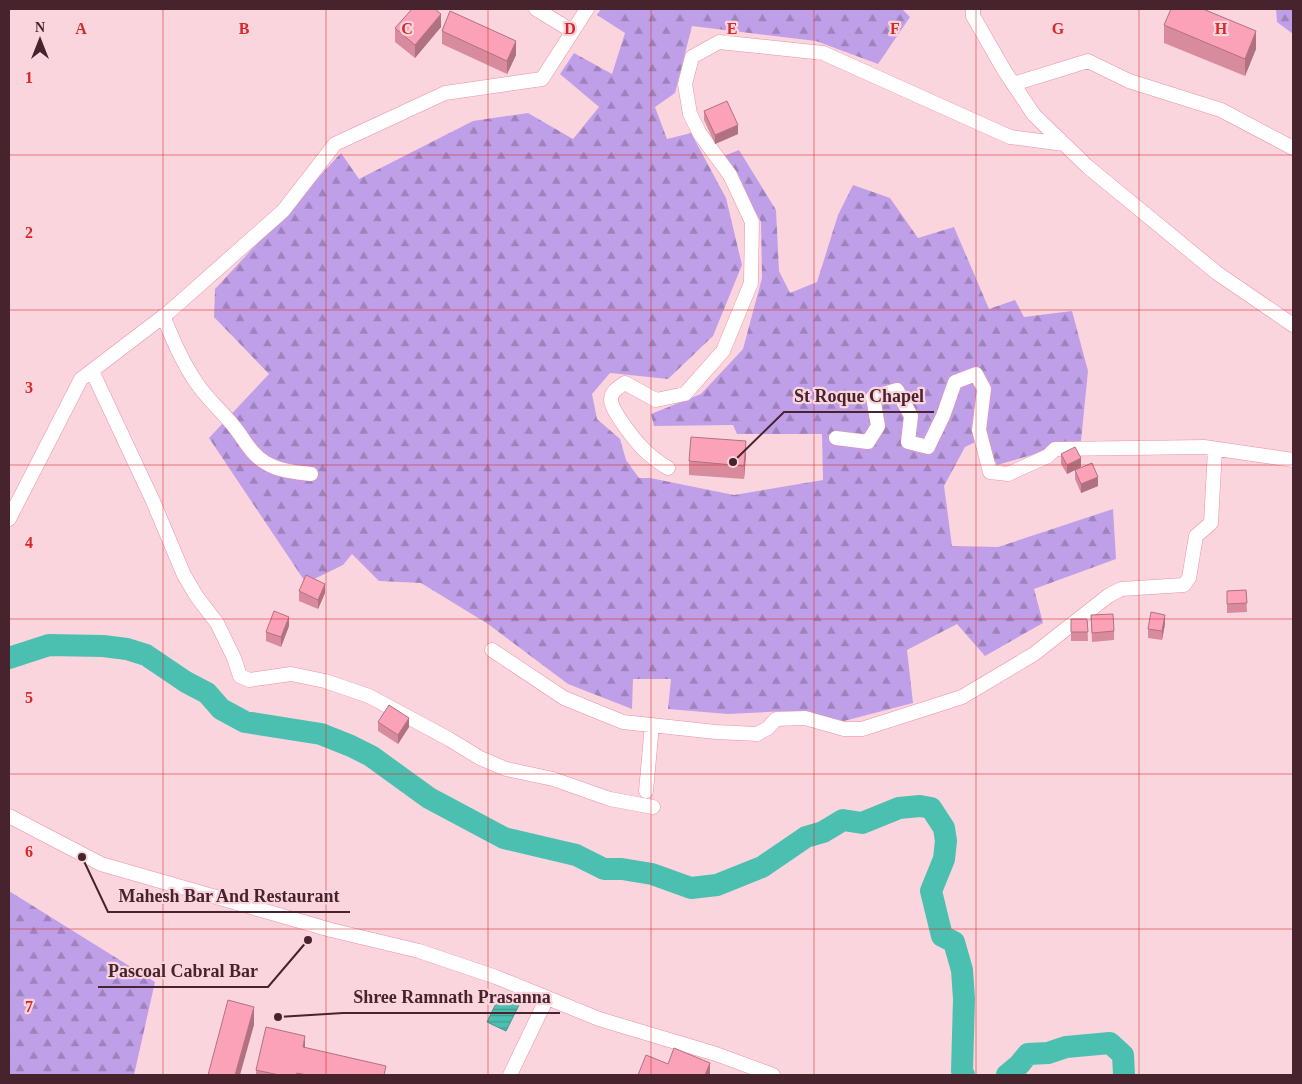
<svg xmlns="http://www.w3.org/2000/svg" width="1302" height="1084" font-family="Georgia,serif">
  <style>
    .forest { fill: url(#forest-firs) }
    .water { fill: url(#water-rules); stroke: #4a9189 }
    .lines { fill: none; stroke-linecap: round; stroke-linejoin: round }
    .river { stroke: #4bc0b1; stroke-width: 22 }
    .minor-casing { stroke: #e991a7; stroke-width: 15 }
    .minor { stroke: #fff; stroke-width: 14 }
    .wall { fill: #d98b9e }
    .shaded-wall { fill: #b07181 }
    .building { fill: #fca2b8; stroke: #b07181 }
    .grid { fill: none; stroke: #d62828; stroke-width: 1; stroke-opacity: 0.55 }
    .grid-label { font-size: 16px; text-anchor: middle; font-weight: bold; fill: #d62828; stroke: #fbd5dd; stroke-width: 4.5; stroke-linejoin: round; paint-order: stroke }
    .leader { fill: none; stroke: #46232d; stroke-width: 2 }
    .callout-dot { fill: #46232d; stroke: #fbd5dd; stroke-width: 2 }
    .callout-label { font-size: 18px; text-anchor: middle; font-weight: bold; fill: #46232d; stroke: #fbd5dd; stroke-width: 4.5; stroke-linejoin: round; paint-order: stroke }
  </style>
  <defs>
    <pattern id="forest-firs" width="22" height="20" patternUnits="userSpaceOnUse" patternTransform="scale(1.25)"><rect width="22" height="20" fill="#bfa0e8"/><path d="M5 1l3.5 6h-7zM16 11l3.5 6h-7z" fill="#9d82bc"/></pattern>
    <pattern id="water-rules" width="6" height="5" patternUnits="userSpaceOnUse" patternTransform="scale(1.25)"><rect width="6" height="5" fill="#4bc0b1"/><path d="M0 2.5h6" fill="none" stroke="#409c90"/></pattern>
  </defs>
  <rect width="100%" height="100%" fill="#fbd5dd"/>
  <!-- forest -->
  <path class="forest" d="M601,9H902L910,17L878,64L816,41L692,26L675,93L655,107L667,139L691,133L726,198L742,265L713,336L668,379L610,373L592,394L597,419L620,439L626,460L639,478H650L734,495L823,480L822,434H737L733,425L654,426L651,414L701,394L743,349L762,278L761,222L724,156L739,150L776,210L779,271L790,293L817,282L838,215L853,185L890,198L918,238L954,227L989,309L1015,300L1024,317L1072,311L1088,371L1081,441L997,465L984,438L965,447L944,486L952,546L998,547L1113,509L1116,559L1034,589L1043,623L985,656L957,624L907,650L913,703L844,721L786,711L728,714L668,709L671,679H633L632,709L568,684L488,624L421,583L379,581L352,554L343,565L306,583L209,438L269,374L214,317L215,289L341,153L359,179L473,121L528,113L573,139L599,107L560,74L574,53L612,74L625,33L597,15Z
    M1276,9H1293V34L1277,22Z
    M9,891L155,982L134,1075H9Z"/>
  <!-- water -->
  <path class="water" d="M500,995L519,1005L506,1031L487,1022Z"/>
  <g class="lines">
    <!-- river -->
    <path class="river" d="M9,658L49,645L103,646L127,649L146,655L186,682L207,693L221,709L245,722L321,734L351,746L371,756L429,798L504,838L576,855L604,869H622L652,874L691,888L717,885L762,867L806,837L823,832L843,820L862,823L899,808L920,806L931,808L944,828L946,841L944,859L931,891L942,936L954,942L962,970L964,999L962,1071L964,1075
      M1007,1075L1019,1065L1028,1054L1048,1053L1066,1047L1110,1043L1123,1055L1124,1075"/>
    <defs>
      <path id="minor" d="M536,9L572,31
        M973,9V16L1004,70L1034,115L1088,167L1217,273L1293,325
        M1013,84L1088,61L1129,81L1221,110L1293,148
        M163,316C173,340 183,364 198,385C209,401 224,413 236,429C245,441 252,455 266,463C279,471 296,472 311,474
        M92,371L152,499L184,575L197,597L217,623L234,658L240,676L249,680L291,674L325,681L369,696L449,739L480,758L506,769L553,779L610,799L653,807
        M836,438L868,442L878,426L873,397L897,390L911,416L908,442L928,447L943,416L955,382L976,374L984,389L979,430L990,472L1008,474L1048,456L1055,449L1204,447L1293,460
        M668,468C646,455 635,441 621,421C617,414 611,407 611,400C611,391 619,387 625,383L656,400L685,394L723,351L751,283L752,222L730,175L700,134L690,114L685,84L692,57L719,42L823,53L1010,137L1064,144
        M9,519L81,379L169,312L283,211L335,144L445,93L542,79L587,9
        M492,650L564,698L623,722L716,732L757,734L768,728L776,719L805,718L844,729H862L962,697L1034,654L1108,596L1121,589L1184,585L1189,578L1196,536L1211,523L1215,449
        M646,791L652,725
        M9,816L101,864L331,930L419,951L496,977L599,1019L716,1054L773,1075
        M510,1075L547,998"/>
    </defs>
    <!-- minor casing -->
    <use href="#minor" class="minor-casing"/>
    <!-- minor -->
    <use href="#minor" class="minor"/>
  </g>
  <!-- wall -->
  <path class="wall" d="M1164,25L1256,49L1245,76L1164,43Z
    M441,27L415,58L395,42V28Z
    M442,31L516,55L507,74L442,44Z
    M704,111L738,134L715,144L704,120Z
    M1061,454L1081,467L1067,474L1061,464Z
    M746,455L744,479L689,475V461Z
    M1075,470L1098,486L1081,493L1075,479Z
    M1246,590L1247,612L1227,613V591Z
    M299,591L325,593L318,609L299,601Z
    M1091,615L1114,631V640L1092,642Z
    M1071,619H1087L1088,641H1071Z
    M1165,624L1162,640L1148,638V629Z
    M289,626L281,647L266,641V632Z
    M378,722L409,727L398,744L378,731Z
    M305,1048L386,1075H256V1070Z"/>
  <!-- shaded-wall -->
  <path class="shaded-wall" d="M441,14V27L415,58V45Z
    M1256,31V49L1245,76V59Z
    M516,41V55L507,74V61Z
    M738,125V134L715,144V135Z
    M746,441V455L744,479V466Z
    M1081,458V467L1067,474V465Z
    M1098,477V486L1081,493V484Z
    M325,584V593L318,609V600Z
    M1165,615V624L1162,640V631Z
    M289,617V626L281,647V637Z
    M409,718V727L398,744V735Z
    M254,1007V1025L240,1075H235Z
    M305,1036V1054L303,1047Z
    M710,1063V1075H705Z"/>
  <!-- building -->
  <path class="building" d="M412,9H435L441,14L415,45L395,28Z
    M1171,9H1203L1256,31L1245,59L1164,25Z
    M450,11L516,41L507,61L442,31Z
    M727,101L738,125L715,135L704,111Z
    M691,437L746,441L744,466L689,461Z
    M1075,447L1081,458L1067,465L1061,454Z
    M1092,463L1098,477L1081,484L1075,470Z
    M306,575L325,584L318,600L299,591Z
    M1246,590L1247,603L1227,604V591Z
    M274,611L289,617L281,637L266,632Z
    M1151,612L1165,615L1162,631L1148,629Z
    M1113,614L1114,631L1092,633L1091,615Z
    M1071,619H1087L1088,632H1071Z
    M389,705L409,718L398,735L378,722Z
    M228,1000L254,1007L235,1075H208Z
    M266,1027L305,1036L303,1047L386,1066L384,1075H307L297,1073L296,1075H279L256,1070Z
    M674,1048L710,1063L705,1075H638L646,1055L668,1064Z"/>
  <!-- grid -->
  <path class="grid" d="M163,9V1075M326,9V1075M488,9V1075M651,9V1075M814,9V1075M976,9V1075M1139,9V1075M9,155H1293M9,310H1293M9,465H1293M9,619H1293M9,774H1293M9,929H1293"/>
  <g class="grid-label">
    <text x="81" y="34">A</text>
    <text x="244" y="34">B</text>
    <text x="407" y="34">C</text>
    <text x="570" y="34">D</text>
    <text x="732" y="34">E</text>
    <text x="895" y="34">F</text>
    <text x="1058" y="34">G</text>
    <text x="1221" y="34">H</text>
    <text x="29" y="83">1</text>
    <text x="29" y="238">2</text>
    <text x="29" y="393">3</text>
    <text x="29" y="548">4</text>
    <text x="29" y="703">5</text>
    <text x="29" y="857">6</text>
    <text x="29" y="1012">7</text>
  </g>
  <!-- callouts -->
  <path class="leader" d="M733 462L784 412H934M82 857L108 912H350M308 940L268 987H98M278 1017L343 1013H560"/>
  <g class="callout-dot">
    <circle cx="733" cy="462" r="5"/>
    <circle cx="82" cy="857" r="5"/>
    <circle cx="308" cy="940" r="5"/>
    <circle cx="278" cy="1017" r="5"/>
  </g>
  <g class="callout-label">
    <text x="859" y="402">St Roque Chapel</text>
    <text x="229" y="902">Mahesh Bar And Restaurant</text>
    <text x="183" y="977">Pascoal Cabral Bar</text>
    <text x="452" y="1003">Shree Ramnath Prasanna</text>
  </g>
  <!-- border -->
  <rect width="1302" height="1084" fill="none" stroke="#46232d" stroke-width="20"/>
  <!-- north arrow -->
  <g transform="translate(40 40)" stroke="#fbd5dd" stroke-width="4" paint-order="stroke">
  <path d="M0-4L9 19L0 12L-9 19Z" fill="#46232d"/>
  <text y="-8" font-size="14" font-weight="bold" text-anchor="middle" fill="#46232d">N</text>
  </g>
</svg>
